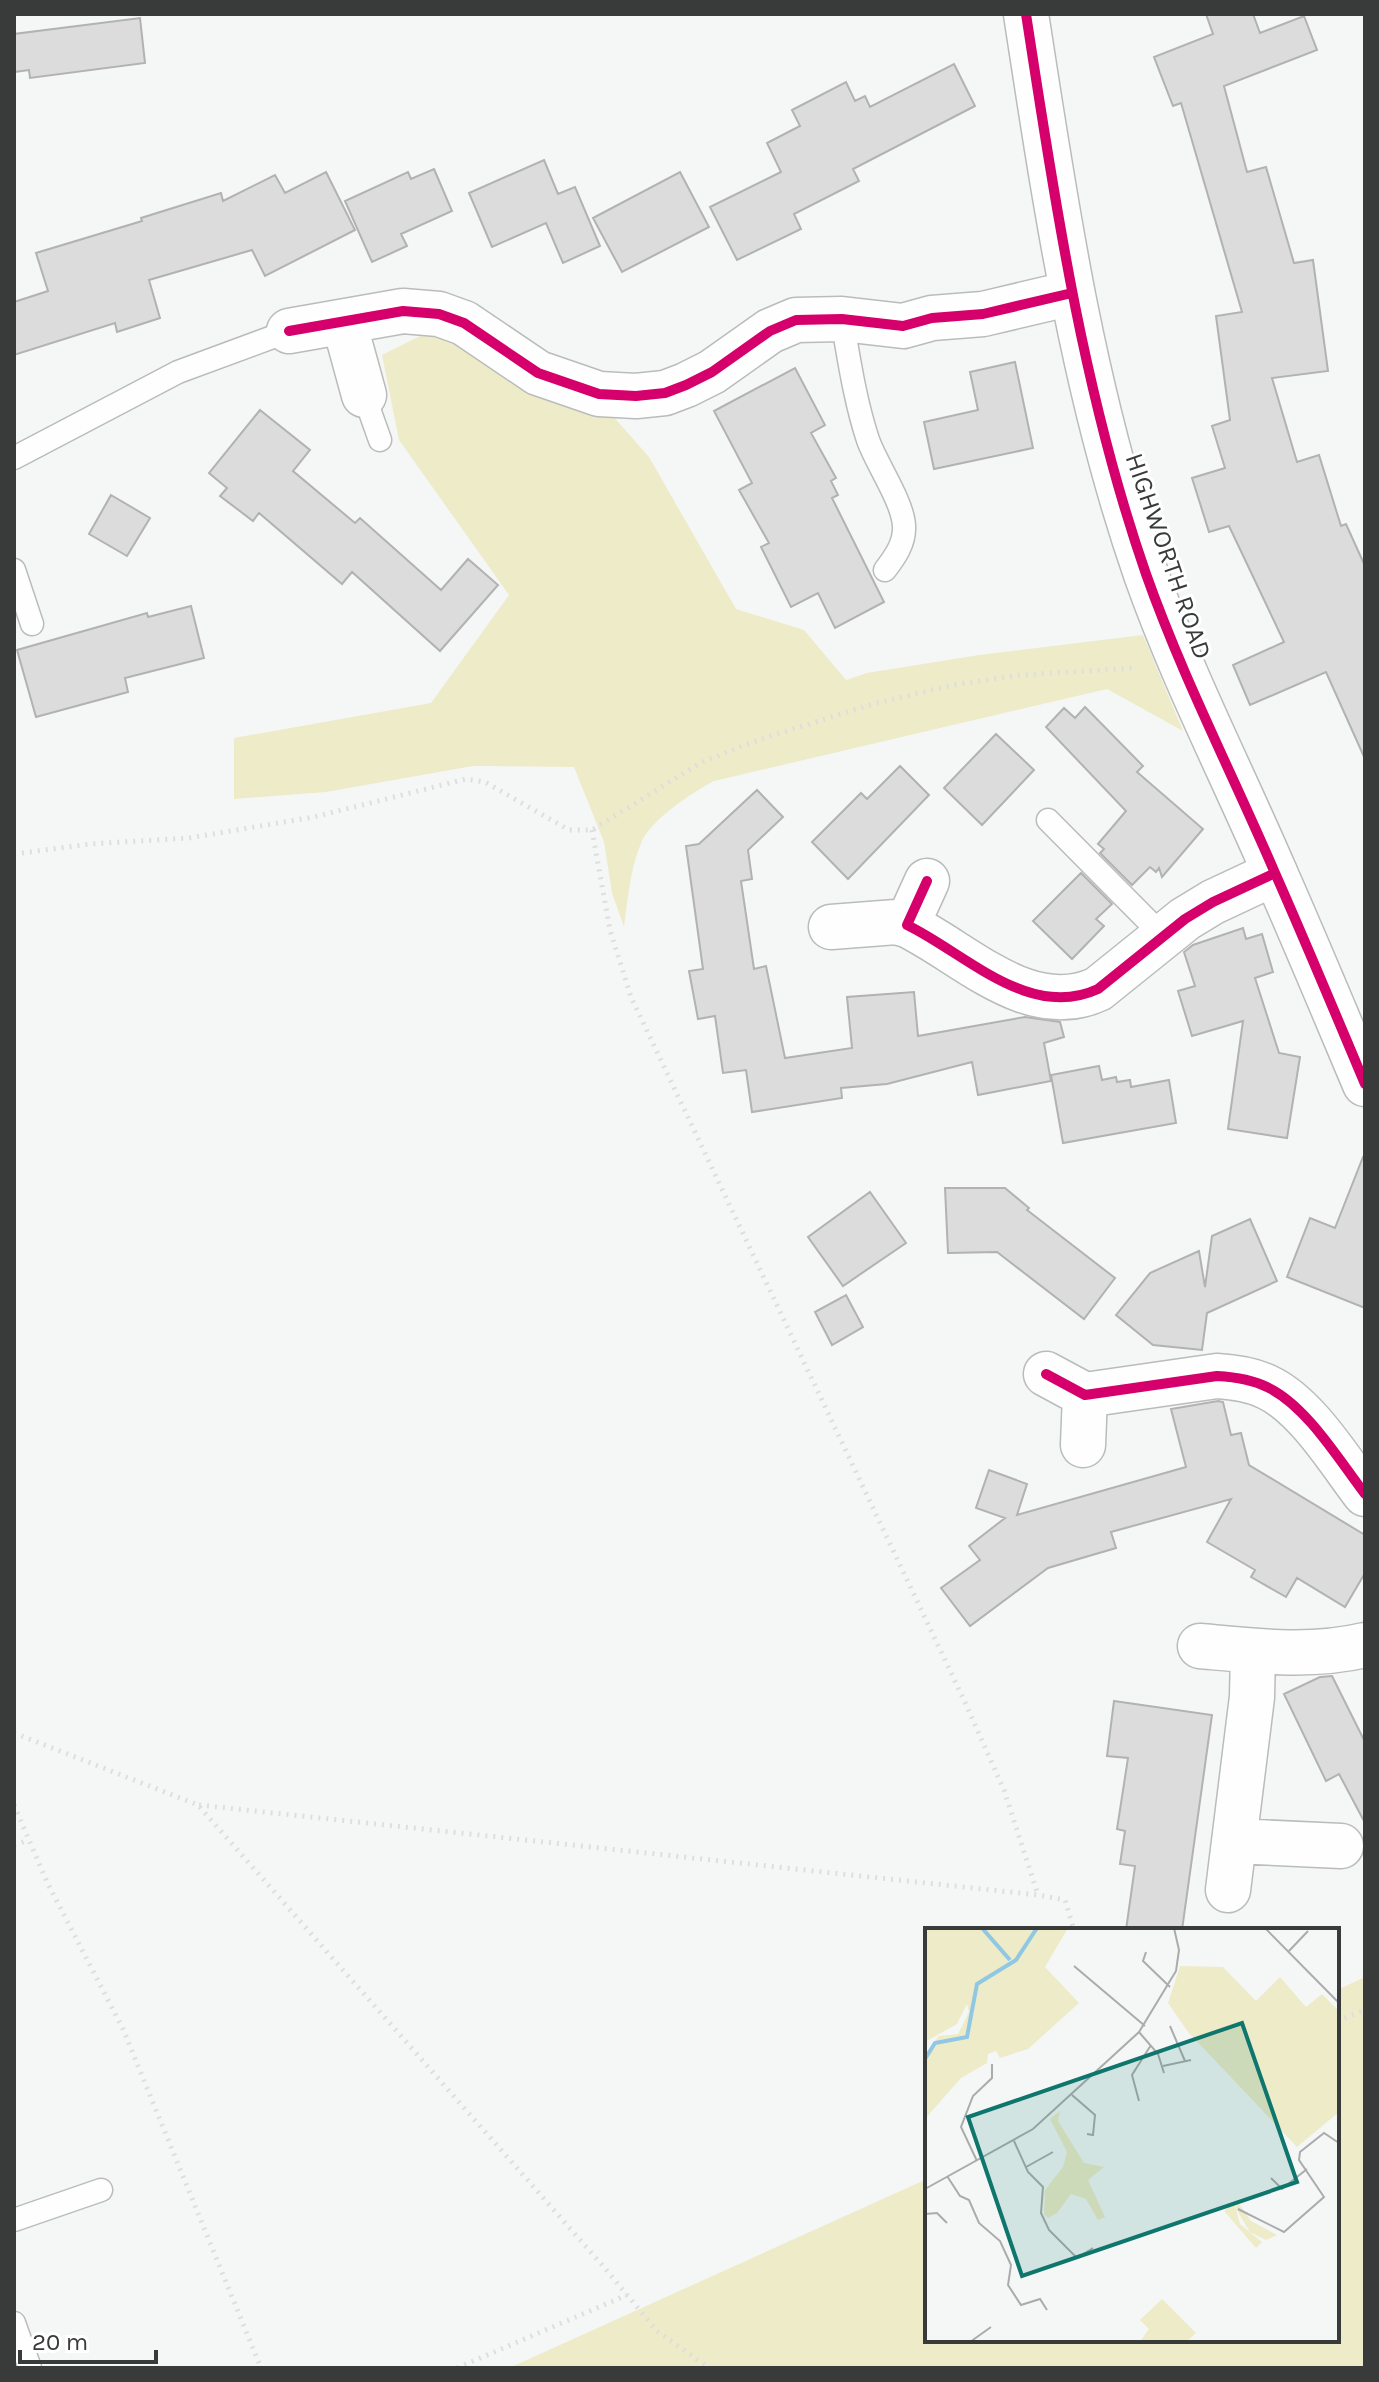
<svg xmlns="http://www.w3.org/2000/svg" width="1379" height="2382" font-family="Karla,sans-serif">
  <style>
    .green { fill: #eeebc8 }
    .building { fill: #dbdcdb; stroke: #b1b2b1; stroke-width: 2 }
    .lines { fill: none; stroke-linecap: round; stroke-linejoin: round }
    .lane-casing { stroke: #babcbb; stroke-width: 25 }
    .street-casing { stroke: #babcbb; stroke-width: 47 }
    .secondary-casing { stroke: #babcbb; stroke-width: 47 }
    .path { stroke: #dddedd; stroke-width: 5; stroke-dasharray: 2 6; stroke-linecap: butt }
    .lane { stroke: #fefefe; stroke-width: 22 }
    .street { stroke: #fefefe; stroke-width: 44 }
    .secondary { stroke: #fefefe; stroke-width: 44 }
    .cycleway-casing { stroke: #fff; stroke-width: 15 }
    .cycleway { stroke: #d6006c; stroke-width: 10 }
    .labels { text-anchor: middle; stroke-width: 6; stroke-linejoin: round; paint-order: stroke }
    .street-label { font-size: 26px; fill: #393b3a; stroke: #fff }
    .inset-river { fill: none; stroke: #90c8e4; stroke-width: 4 }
    .inset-road { fill: none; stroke: #aaacab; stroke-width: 2 }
    .view { fill: #0f766e; fill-opacity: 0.15; stroke: #0f766e; stroke-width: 4 }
    .inset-edge { fill: none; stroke: #393b3a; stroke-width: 4 }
  </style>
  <rect width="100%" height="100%" fill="#f5f7f6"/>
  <!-- green -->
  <path class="green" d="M422,335L455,339L605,407L649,457L736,609L804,630L846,680L867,673L979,655L1143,635L1183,731L1107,689L714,781C693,792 652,819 642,841C630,868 628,898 624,927L612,893L604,842L574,767L473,766L326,792L234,799V738L431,703L509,595L399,440L382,355Z
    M1365,1977V2368H509L927,2179V2340H1337V1990Z"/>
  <!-- building -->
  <path class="building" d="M1206,14H1253L1260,33L1304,16L1317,50L1224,86L1247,172L1266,167L1294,263L1313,260L1328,371L1272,378L1297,462L1319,455L1341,526L1346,524L1365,566V759L1326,672L1250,705L1233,665L1284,642L1229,526L1209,532L1192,478L1225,468L1212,426L1230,420L1216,316L1242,312L1181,103L1173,106L1154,57L1213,34Z
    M140,18L145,63L30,78L29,70L14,72V34Z
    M954,64L975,106L853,169L859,181L794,214L801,229L737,260L710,207L781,172L767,143L800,126L792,110L846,82L855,101L865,96L870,107Z
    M544,160L558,194L575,187L600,246L563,263L546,223L492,247L469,193Z
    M434,169L452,211L401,234L407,246L372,262L345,201L408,172L411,179Z
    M326,172L355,230L265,276L252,250L149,280L160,318L117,332L115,323L14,355V302L48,291L36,253L142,221L141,218L221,193L223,201L275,175L285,193Z
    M680,172L709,227L622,272L593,218Z
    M1015,362L1033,448L934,469L924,422L978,410L970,372Z
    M795,368L825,425L811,433L836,478L831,481L838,495L832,498L884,602L835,628L818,593L791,607L761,547L769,543L739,490L752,483L714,411Z
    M260,410L310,450L293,471L355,523L360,518L441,590L468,559L498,585L440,651L352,572L342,584L259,513L253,521L220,496L227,488L209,473Z
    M111,495L150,518L127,556L89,534Z
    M191,606L204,658L125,678L128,692L36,717L17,650L147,613L148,617Z
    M1085,707L1143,766L1137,772L1203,829L1162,877L1159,868L1156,872L1150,867L1132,885L1100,853L1104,849L1098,844L1126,811L1046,727L1064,708L1075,718Z
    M996,734L1034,770L982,825L944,788Z
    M900,766L929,795L848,879L812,842L861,793L867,799Z
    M757,790L783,817L748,850L752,879L741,881L754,969L766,966L785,1058L852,1048L847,997L914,992L918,1036L1025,1017L1060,1022L1064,1037L1044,1043L1051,1081L978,1095L972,1062L887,1084L841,1088L842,1098L752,1112L746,1070L723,1073L715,1016L698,1019L689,971L703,969L686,846L699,844Z
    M1081,873L1112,904L1096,919L1104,926L1072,959L1033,921Z
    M1243,928L1246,939L1262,934L1273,972L1255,978L1279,1053L1300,1057L1287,1138L1228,1129L1243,1021L1192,1036L1178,991L1195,986L1184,952L1193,945Z
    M1099,1066L1102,1080L1116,1077L1117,1082L1130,1080L1131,1087L1169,1080L1176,1123L1063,1143L1051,1075Z
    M1363,1157H1365V1308L1287,1277L1310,1218L1335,1228Z
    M945,1188H1005L1029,1208L1027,1210L1115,1278L1084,1319L997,1252L948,1253Z
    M870,1192L906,1243L843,1286L808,1237Z
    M1250,1219L1277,1281L1207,1313L1202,1350L1153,1345L1116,1315L1150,1273L1199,1251L1205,1287L1212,1236Z
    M846,1295L863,1327L832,1345L815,1312Z
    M1218,1401L1223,1402L1231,1435L1241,1433L1249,1465L1365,1535V1573L1345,1607L1297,1578L1286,1597L1251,1577L1255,1570L1207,1542L1231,1499L1111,1532L1116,1548L1048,1568L970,1626L941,1588L980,1560L969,1546L1005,1518L976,1508L989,1470L1027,1484L1017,1515L1186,1467L1171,1409Z
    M1332,1676L1365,1742V1823L1339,1774L1326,1781L1284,1694L1320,1677Z
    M1114,1701L1212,1715L1182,1930H1126L1135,1866L1120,1864L1125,1831L1117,1829L1128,1758L1107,1756Z"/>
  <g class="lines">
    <defs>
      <path id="lane" d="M842,319C849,359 855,401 868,440C877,465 903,502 904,526C905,543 895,557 885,570
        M364,395L380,440
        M14,458L178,372L289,331
        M14,570L32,624
        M1048,820L1163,936
        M14,2220L101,2190
        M14,2323L30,2368"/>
      <path id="street" d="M344,322L364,395
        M289,331L403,311L439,314L464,323L538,373L599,394L636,396L665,393L686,385L712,372L770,331L796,320L842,319L903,326L932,318L983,314L1072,293
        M927,881L907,925C965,953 1029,1021 1098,989L1185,919L1213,902L1275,873
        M831,927L896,922L907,925
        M1046,1374L1085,1395L1217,1376C1234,1377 1251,1379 1267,1387C1306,1405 1339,1460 1365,1494
        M1083,1445L1085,1395
        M1200,1646C1254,1651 1311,1658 1365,1645
        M1235,1841L1341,1846
        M1228,1890L1252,1697L1253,1651"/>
      <path id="secondary" d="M1026,14C1055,202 1083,393 1146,574C1182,676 1232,773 1275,873C1306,943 1335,1013 1365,1084"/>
    </defs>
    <!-- lane casing -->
    <use href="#lane" class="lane-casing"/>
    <!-- street casing -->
    <use href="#street" class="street-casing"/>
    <!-- secondary casing -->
    <use href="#secondary" class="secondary-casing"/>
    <!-- path -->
    <path class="path" d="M592,830L610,930L631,997L963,1698L1004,1790L1038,1895
      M14,854L90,844L189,838L314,817L466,779L485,782L569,830H592L700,763L758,740L873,704L953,685L1020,675L1135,668
      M14,1733L198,1805L603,2266L657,2331L709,2368
      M14,1805L47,1882L123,2029L261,2368
      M199,1805L1038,1895L1065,1900L1074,1930
      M14,1845L29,1840
      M1337,2021L1365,2010
      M457,2368L627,2295"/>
    <!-- lane -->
    <use href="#lane" class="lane"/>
    <!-- street -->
    <use href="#street" class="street"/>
    <!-- secondary -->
    <use href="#secondary" class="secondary"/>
    <defs>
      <path id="cycleway" d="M1026,14C1055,202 1083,393 1146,574C1182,676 1232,773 1275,873C1306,943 1335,1013 1365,1084
        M289,331L403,311L439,314L464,323L538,373L599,394L636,396L665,393L686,385L712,372L770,331L796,320L842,319L903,326L932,318L983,314L1072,293
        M927,881L907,925C965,953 1029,1021 1098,989L1185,919L1213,902L1275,873
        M1046,1374L1085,1395L1217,1376C1234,1377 1251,1379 1267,1387C1306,1405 1339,1460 1365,1494"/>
    </defs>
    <!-- cycleway casing -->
    <use href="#cycleway" class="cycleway-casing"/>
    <!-- cycleway -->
    <use href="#cycleway" class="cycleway"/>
  </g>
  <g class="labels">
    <!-- street labels -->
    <g class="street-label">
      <text transform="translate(1169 556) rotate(71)" y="9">HIGHWORTH ROAD</text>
    </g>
  </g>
  <!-- overview -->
  <g transform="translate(925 1928)">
    <rect width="414" height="414" fill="#f5f7f6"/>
    <path d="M0,0H143L120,39L154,75L103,121L75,130L71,123L63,126L62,135L36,150L0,191V126L14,108L33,106L44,84L42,76L32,96L0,114ZM255,38L298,39L331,73L355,49L381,79L397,66L414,83V184L372,219L263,104L243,75ZM135,183L133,193L159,235L179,239L163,252L180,289L173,292L161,271L146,266L132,285L123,290L119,286L120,262L138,239L142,224L125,191ZM312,273L326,293L352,307L341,312L325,304L311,281ZM309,274L315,296L337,314L331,320L299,283ZM237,371L271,405L261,414L216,412L224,401L215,392Z" fill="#eeebc8"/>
    <path class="inset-river" d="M57,0L85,32M0,131L10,115L42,109L52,56L91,32L112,0"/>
    <path class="inset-road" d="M340,0L414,75M221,24L218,33L245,59M363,24L383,3M149,38L220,98M245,98L260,133M214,104L233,126L239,145M238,138L266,132M147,167L170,187L168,207L162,206M214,173L207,147L226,117M89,213L103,244L118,259L116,285L124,302L152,330L168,320M52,233L36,199L48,168L67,150V136M101,239L128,224M22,248L35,268L44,272L54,295L75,313L86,337L83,357L96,377L115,371L122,382M346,250L357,261L382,241M0,261L108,201L214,104L251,43L254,22L249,0M313,281L359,304L399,269L374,232L375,224L399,205L414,215M0,286L12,285L22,295M45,414L66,399"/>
    <path class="view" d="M317,95L372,254L97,348L43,189Z"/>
    <rect width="414" height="414" class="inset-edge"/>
  </g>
  <!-- border -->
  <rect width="1379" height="2382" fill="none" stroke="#393b3a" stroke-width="32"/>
  <!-- scale -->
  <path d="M20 2350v12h136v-12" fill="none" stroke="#393b3a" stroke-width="4"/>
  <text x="32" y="2350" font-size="24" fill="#393b3a" stroke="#ffffff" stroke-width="6" paint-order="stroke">20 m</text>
</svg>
